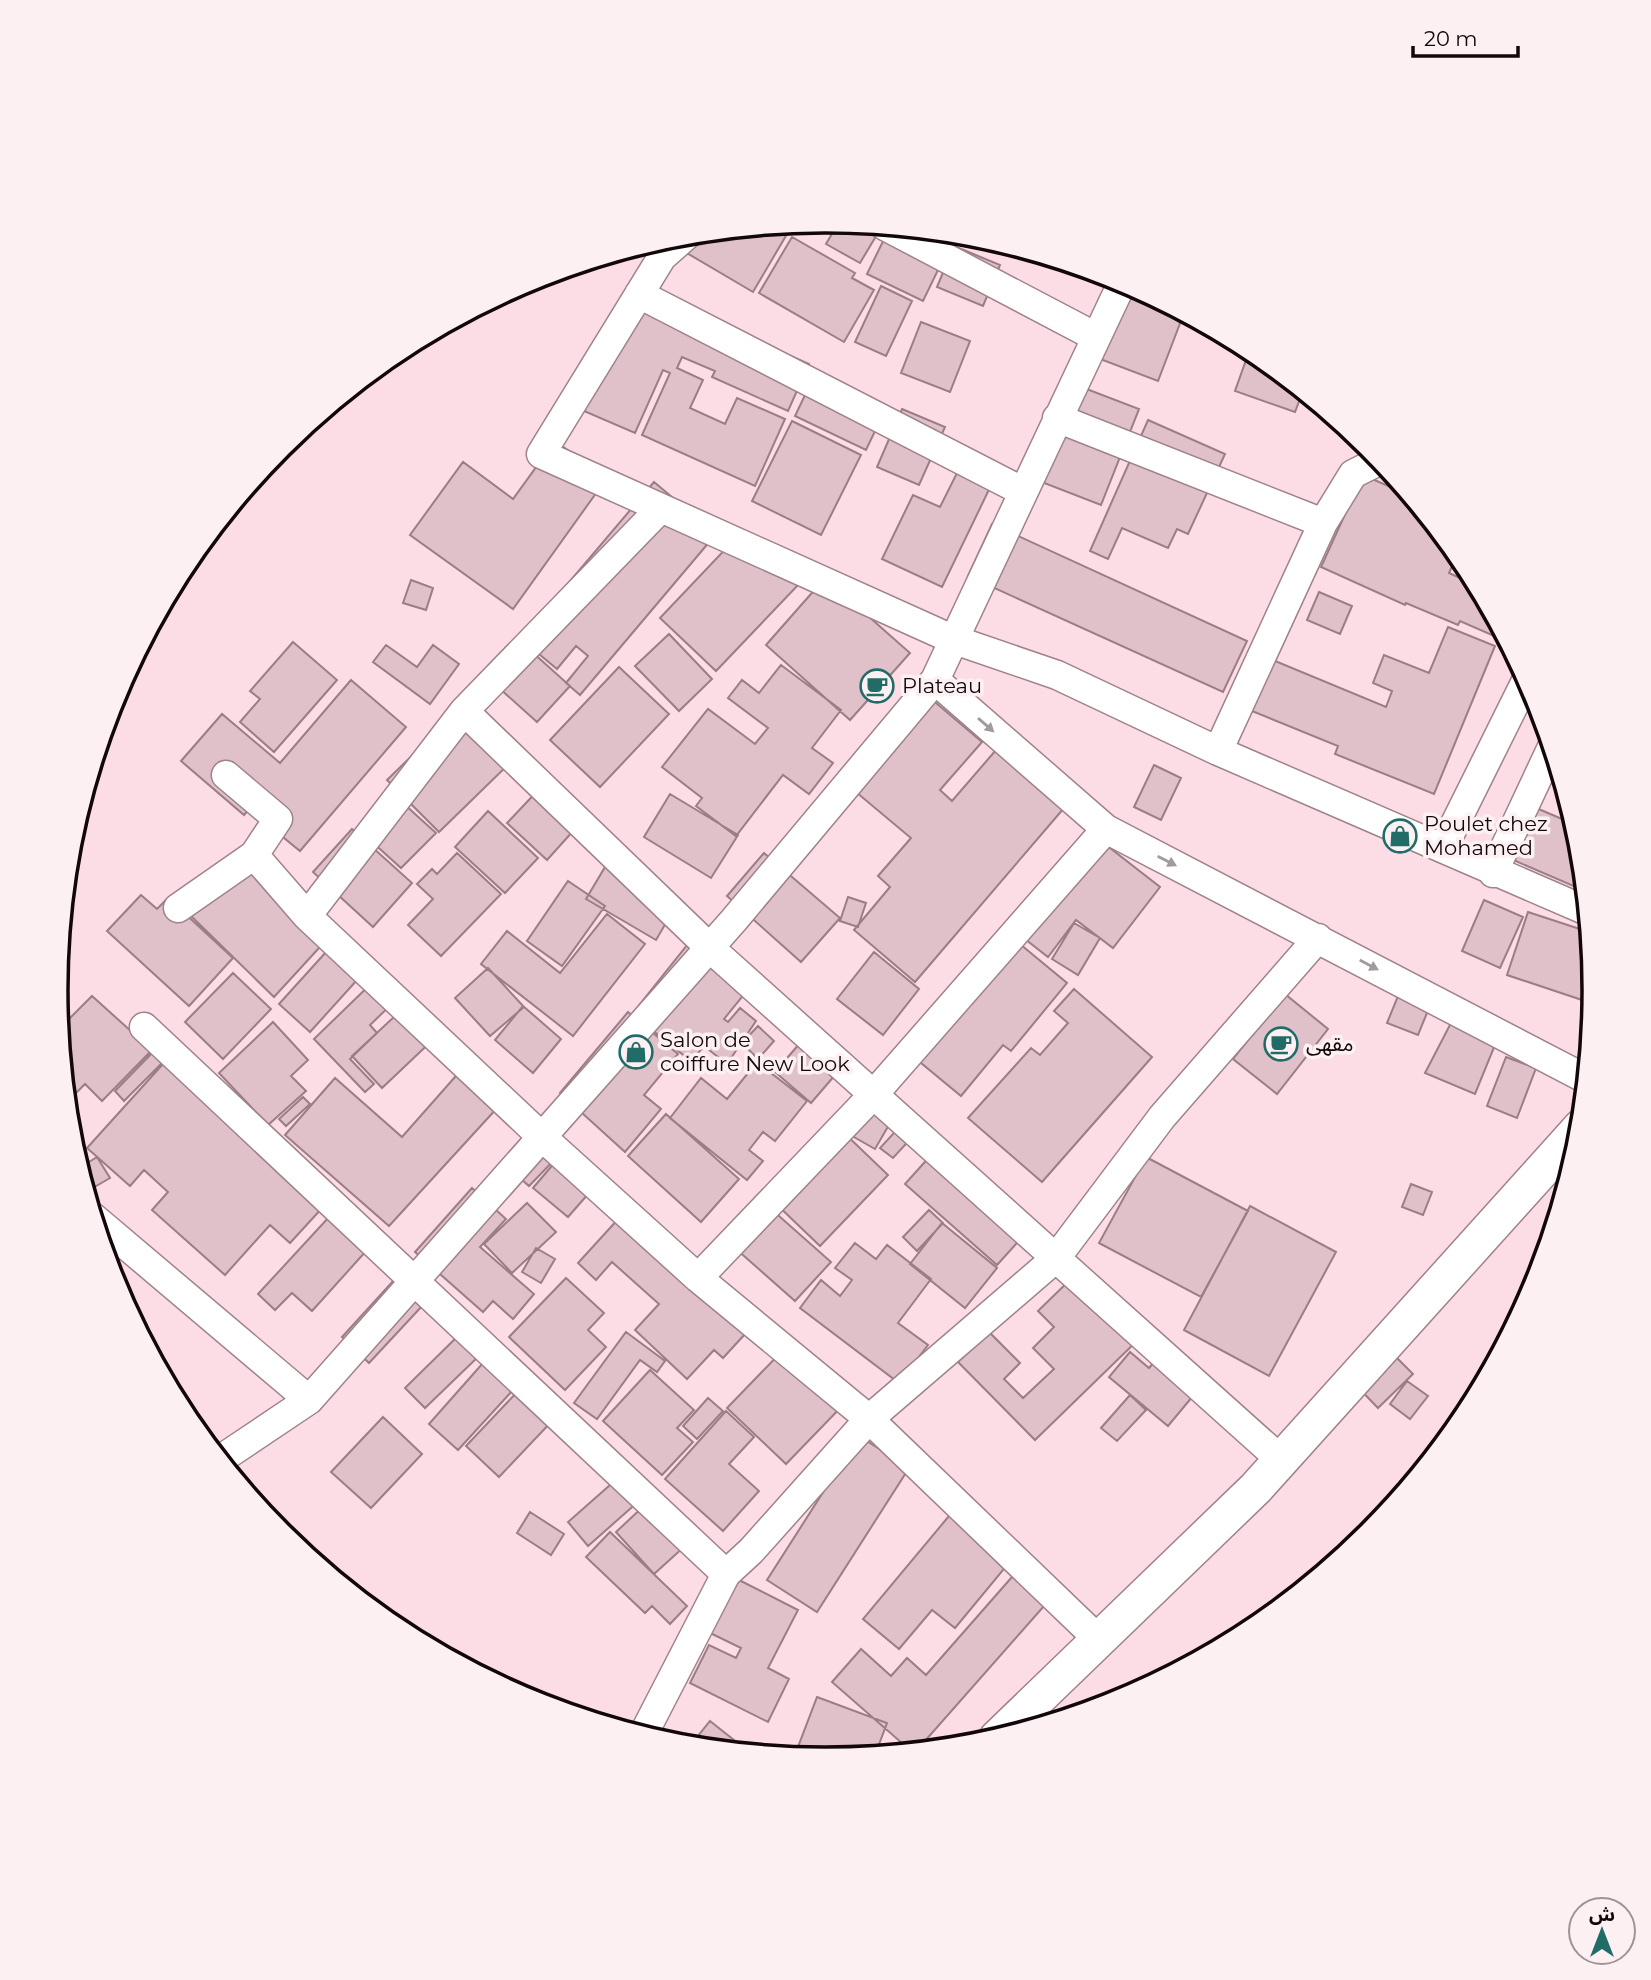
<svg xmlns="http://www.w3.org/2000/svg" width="1651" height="1980" font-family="Montserrat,'Noto Sans Arabic',sans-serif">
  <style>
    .building { fill: #e0c1ca; stroke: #9a7d85; stroke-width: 2 }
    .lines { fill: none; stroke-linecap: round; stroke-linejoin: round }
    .minor-casing { stroke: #9f828a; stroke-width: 31 }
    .tertiary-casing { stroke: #9f828a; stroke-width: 38 }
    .minor { stroke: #fff; stroke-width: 28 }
    .tertiary { stroke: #fff; stroke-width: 35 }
    .oneway { fill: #a09c9d }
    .labels { text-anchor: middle; stroke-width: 7; stroke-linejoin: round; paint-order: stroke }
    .poi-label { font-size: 21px; fill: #12080b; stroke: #fdf0f3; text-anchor: start }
    .rim { fill: none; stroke: #12080b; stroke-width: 3.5 }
  </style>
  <rect width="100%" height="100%" fill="#fddde5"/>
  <!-- building -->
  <path class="building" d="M839,222L882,226L860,263L826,244Z
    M773,226L787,234L753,292L680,249L689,234Z
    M890,227L932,231L952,241L923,301L867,274Z
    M792,237L855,273L852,278L874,290L844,342L759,293Z
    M954,246L1000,265L983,306L937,287Z
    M632,286L809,364L788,411L712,377L715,371L682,357L677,368L703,380L690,408L725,424L737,398L785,419L755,486L642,435L670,373L663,370L635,433L577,408Z
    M881,286L912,301L886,356L855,342Z
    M1126,291L1165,306L1166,303L1184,313L1158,381L1100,359Z
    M921,322L970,341L950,392L901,373Z
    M1250,349L1303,391L1295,412L1235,391Z
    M815,374L886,408L866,450L795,416Z
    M1063,380L1139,409L1101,505L1026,476Z
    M902,409L945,427L919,485L877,467Z
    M1148,420L1225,454L1188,534L1177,529L1168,548L1122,528L1108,559L1090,551Z
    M792,421L861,455L821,535L752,501Z
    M555,441L607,478L513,609L410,535L463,462L513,499Z
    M965,457L997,473L942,587L882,559L913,495L940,507Z
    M1363,475L1402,492L1404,488L1458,553L1449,573L1471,583L1474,578L1503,634L1501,639L1460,621L1458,625L1406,603L1405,605L1321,567Z
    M654,482L716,534L580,695L566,683L588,656L576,646L557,669L521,639Z
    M992,524L1247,641L1223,692L968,576Z
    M734,540L800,583L716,671L660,618Z
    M825,578L910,653L850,720L766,645Z
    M411,580L433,588L426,610L403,603Z
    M1319,592L1352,606L1340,634L1307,620Z
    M1448,627L1495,646L1434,794L1335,754L1338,746L1247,709L1268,658L1386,707L1392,691L1373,683L1384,655L1429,673Z
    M669,634L712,679L679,711L635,666Z
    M293,642L337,680L274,752L240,722L260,699L250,691Z
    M521,642L570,686L537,722L489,679Z
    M386,645L417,667L433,645L459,664L430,704L373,662Z
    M781,665L841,710L812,748L833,763L809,794L783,775L736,836L696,806L702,798L662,767L708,709L755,744L768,728L728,698L742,680L759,693Z
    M619,667L669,714L600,787L550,740Z
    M351,680L406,727L300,851L278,833L257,800L244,815L181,761L222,714L280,763Z
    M916,686L982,742L940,790L952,801L996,750L1064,808L915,982L854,930L890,887L878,876L911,838L838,777Z
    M464,705L516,757L439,832L387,780Z
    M1154,765L1181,778L1161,820L1134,807Z
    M544,784L583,820L547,860L507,823Z
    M393,794L436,833L401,868L359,830Z
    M670,794L738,835L711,878L644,837Z
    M1534,807L1576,825L1585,891L1511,859Z
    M488,811L538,858L505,893L455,847Z
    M352,829L412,883L373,927L313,872Z
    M1092,834L1160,887L1113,948L1076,920L1048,957L1016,932Z
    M457,853L501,894L441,956L408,925L433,899L417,884L432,869L437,874Z
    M764,853L840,918L801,962L727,896Z
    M611,857L680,899L656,940L586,899Z
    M244,858L330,936L274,997L191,916Z
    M568,881L605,906L562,966L527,941Z
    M141,895L157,909L168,898L233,958L189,1006L107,931Z
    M848,897L866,903L858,927L840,921Z
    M1484,900L1523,917L1500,968L1462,951Z
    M1528,912L1589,932L1594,1004L1507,975Z
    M607,914L645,944L573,1036L481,964L507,931L560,973Z
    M1074,923L1100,938L1078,975L1052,959Z
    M1003,930L1067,983L1011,1051L1003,1045L961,1096L909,1053Z
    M696,934L755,981L724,1019L728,1022L740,1008L756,1021L727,1064L704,1046L691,1061L632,1014Z
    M336,941L367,969L310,1032L279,1004Z
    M874,952L919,989L883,1035L837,999Z
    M488,968L524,1007L490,1036L455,998Z
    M233,973L271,1009L223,1059L185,1022Z
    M378,977L398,998L370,1025L377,1033L350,1059L374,1084L365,1092L314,1039Z
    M1074,989L1152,1057L1042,1182L968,1118L1031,1048L1040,1055L1068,1023L1054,1011Z
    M1285,994L1328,1029L1277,1094L1233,1059Z
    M92,996L152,1050L102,1101L85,1084L67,1102L60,1028Z
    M1398,996L1429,1008L1418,1035L1387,1023Z
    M409,1003L439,1034L382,1088L352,1056Z
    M523,1006L561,1039L533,1073L495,1040Z
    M628,1012L678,1054L644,1095L661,1109L625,1152L560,1093Z
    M1452,1021L1497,1040L1475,1094L1425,1073Z
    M273,1022L308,1060L291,1076L306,1091L268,1125L219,1073Z
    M758,1026L774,1041L758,1059L742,1043Z
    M813,1028L848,1060L811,1103L775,1072Z
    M153,1052L163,1062L124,1101L115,1091Z
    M1506,1057L1536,1068L1517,1118L1487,1106Z
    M470,1060L509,1095L389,1226L285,1135L335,1078L402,1137Z
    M757,1062L807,1101L775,1141L763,1132L749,1150L763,1161L747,1180L670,1118L701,1078L727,1099Z
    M163,1064L323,1207L290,1243L270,1225L225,1275L152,1210L168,1192L144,1170L130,1186L87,1148Z
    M867,1094L897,1111L875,1149L845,1132Z
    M303,1097L310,1104L286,1126L279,1119Z
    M666,1114L739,1179L701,1222L628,1156Z
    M904,1122L917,1132L893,1158L880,1148Z
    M840,1129L888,1175L820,1246L773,1201Z
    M535,1131L560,1154L529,1186L504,1164Z
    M942,1143L1033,1225L997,1265L905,1184Z
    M567,1148L602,1178L568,1217L533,1188Z
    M97,1157L110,1178L91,1189L79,1168Z
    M1146,1157L1248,1211L1201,1297L1099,1243Z
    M1411,1184L1432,1192L1423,1215L1402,1207Z
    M472,1188L506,1219L480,1247L534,1294L513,1319L493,1301L483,1312L415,1252Z
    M762,1201L831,1262L795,1301L727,1241Z
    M527,1203L556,1232L512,1273L484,1244Z
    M631,1205L757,1321L723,1358L714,1350L687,1379L635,1330L659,1304L612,1262L596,1280L578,1263Z
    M1250,1206L1336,1252L1269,1376L1184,1330Z
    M929,1210L943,1223L917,1251L903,1237Z
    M330,1216L367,1250L312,1311L292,1293L275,1310L258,1294Z
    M942,1223L997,1268L965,1308L910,1264Z
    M855,1243L876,1259L887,1245L931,1279L898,1323L928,1345L899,1383L800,1308L821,1280L840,1296L852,1280L835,1268Z
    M536,1248L555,1259L541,1283L522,1272Z
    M1079,1271L1142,1336L1035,1440L958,1362L989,1332L1020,1363L1004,1379L1023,1398L1054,1369L1033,1348L1054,1327L1038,1311Z
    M566,1278L604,1313L588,1330L606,1347L565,1390L509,1337Z
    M395,1279L423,1305L369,1363L342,1337Z
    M626,1332L665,1361L657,1372L640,1360L597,1419L574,1403Z
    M460,1334L480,1355L425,1408L405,1388Z
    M787,1346L846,1402L786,1464L727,1408Z
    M1168,1346L1207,1379L1168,1426L1109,1377L1130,1352L1149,1368Z
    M1385,1346L1413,1374L1378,1408L1351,1380Z
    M483,1363L513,1390L458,1450L429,1424Z
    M650,1370L694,1410L677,1428L693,1442L662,1475L603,1421Z
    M1407,1381L1428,1396L1410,1419L1390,1404Z
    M520,1389L553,1420L499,1477L466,1446Z
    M1130,1395L1146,1410L1117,1441L1101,1428Z
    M708,1398L723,1411L697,1439L683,1426Z
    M726,1411L754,1437L729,1464L759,1491L723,1531L665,1479Z
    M383,1417L422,1454L371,1508L331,1472Z
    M859,1436L909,1468L817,1612L767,1580Z
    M618,1478L639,1501L588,1546L568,1522Z
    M646,1504L685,1546L654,1574L616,1532Z
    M954,1510L1013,1558L955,1628L932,1610L899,1649L863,1619Z
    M530,1512L564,1534L551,1555L517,1533Z
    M610,1532L687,1606L670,1624L652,1606L645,1613L586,1557Z
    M1026,1561L1059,1589L917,1750L911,1751L832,1682L861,1649L891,1676L907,1658L926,1675Z
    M731,1576L798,1610L768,1668L789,1679L768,1722L690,1683L709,1645L736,1658L741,1648L704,1630Z
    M817,1697L887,1723L875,1755L830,1759L798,1747Z
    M710,1721L749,1752L690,1746Z"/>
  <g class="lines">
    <defs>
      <path id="minor" d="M885,226L1096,337
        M660,240L662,257L541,454L952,639L1057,675L1218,751L1587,911
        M662,257L688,234
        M639,294L1022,491
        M1057,418L1323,523
        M935,680L1106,829L1586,1079
        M464,711L710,948L1281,1460
        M1218,751L1323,523L1353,474L1381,460
        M1443,848L1527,679
        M254,855L307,916L542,1137L698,1278L869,1419L1099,1640
        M1493,873L1552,747
        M178,908L254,855L278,819L226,775
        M307,916L464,711L661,508
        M144,1027L726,1574
        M94,1218L309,1400
        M698,1278L873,1095L1106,829
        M222,1462L227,1455L309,1400L734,920L935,680L1123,281
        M643,1735L726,1574L751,1551L869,1419L1056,1258L1162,1117L1318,938"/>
      <path id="tertiary" d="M997,1738L1256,1488L1581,1127"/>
    </defs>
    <!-- minor casing -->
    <use href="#minor" class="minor-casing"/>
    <!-- tertiary casing -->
    <use href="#tertiary" class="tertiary-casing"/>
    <!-- minor -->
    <use href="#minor" class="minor"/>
    <!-- tertiary -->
    <use href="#tertiary" class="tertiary"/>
  </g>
  <!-- one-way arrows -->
  <defs><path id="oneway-solid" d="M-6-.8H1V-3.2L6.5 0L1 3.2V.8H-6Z" transform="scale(1.75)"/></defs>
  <g class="oneway">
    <use href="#oneway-solid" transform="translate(986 725) rotate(41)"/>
    <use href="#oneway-solid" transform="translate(1167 861) rotate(27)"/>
    <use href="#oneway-solid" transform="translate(1369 965) rotate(28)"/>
  </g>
  <!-- icons -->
  <defs>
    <symbol id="cafe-ring" viewBox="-11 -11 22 22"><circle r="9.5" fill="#fdf0f3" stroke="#226c68" stroke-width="1.5"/><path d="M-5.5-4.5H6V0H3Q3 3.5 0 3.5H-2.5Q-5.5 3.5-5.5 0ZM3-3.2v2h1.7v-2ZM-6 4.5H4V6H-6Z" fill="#226c68"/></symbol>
    <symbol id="shop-ring" viewBox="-11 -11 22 22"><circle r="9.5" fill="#fdf0f3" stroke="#226c68" stroke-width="1.5"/><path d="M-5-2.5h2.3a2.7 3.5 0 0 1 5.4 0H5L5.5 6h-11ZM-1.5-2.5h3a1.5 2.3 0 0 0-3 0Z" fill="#226c68"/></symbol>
  </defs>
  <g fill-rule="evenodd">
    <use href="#cafe-ring" x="858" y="667" width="38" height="38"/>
    <use href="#shop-ring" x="1381" y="817" width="38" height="38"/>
    <use href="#cafe-ring" x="1262" y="1025" width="38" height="38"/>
    <use href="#shop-ring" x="617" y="1033" width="38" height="38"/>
  </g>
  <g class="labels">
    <!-- poi labels -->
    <g class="poi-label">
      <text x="902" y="693">Plateau</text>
      <text x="1424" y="831">Poulet chez<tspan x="1424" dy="24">Mohamed</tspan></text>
      <text x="660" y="1047">Salon de<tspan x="660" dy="24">coiffure New Look</tspan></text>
      <text x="1306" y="1051">مقهى</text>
    </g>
  </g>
  <!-- crop -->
  <path d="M0 0H1651V1980H0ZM68 990a757 757 0 1 1 1514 0a757 757 0 1 1-1514 0Z" fill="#fdf0f3" fill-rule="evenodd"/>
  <path class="rim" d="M68 990a757 757 0 1 1 1514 0a757 757 0 1 1-1514 0Z"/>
  <!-- north arrow -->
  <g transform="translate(1602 1931)"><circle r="33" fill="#fdf0f3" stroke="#9f9396" stroke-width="2"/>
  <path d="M0-5L12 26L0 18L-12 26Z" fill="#226c68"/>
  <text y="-10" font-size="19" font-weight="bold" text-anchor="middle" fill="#12080b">ش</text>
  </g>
  <!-- scale -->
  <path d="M1413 46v10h105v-10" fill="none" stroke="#12080b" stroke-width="3.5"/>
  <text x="1424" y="46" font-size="21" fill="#12080b" stroke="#fdf0f3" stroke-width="5" paint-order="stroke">20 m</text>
</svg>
